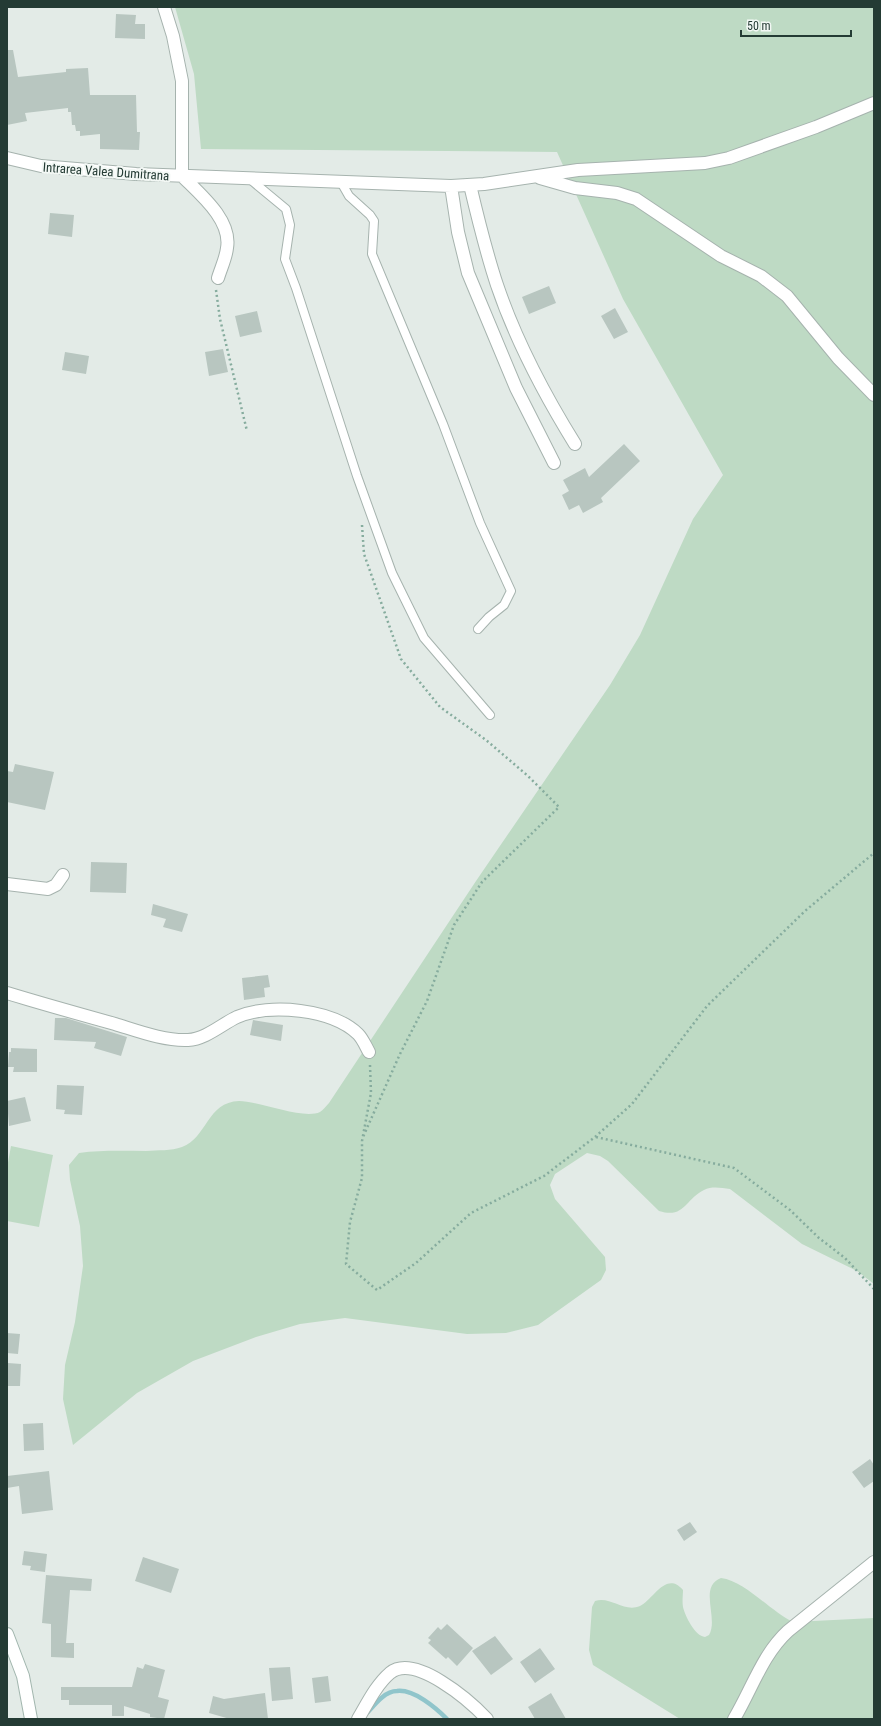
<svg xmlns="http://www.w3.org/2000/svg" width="881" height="1726" font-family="'Roboto Condensed',sans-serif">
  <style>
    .green { fill: #bedac4 }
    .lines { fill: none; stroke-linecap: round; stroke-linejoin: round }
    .stream { stroke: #90c5cb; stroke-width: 4.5 }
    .building { fill: #b8c6c0 }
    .service-casing { stroke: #a6b3ae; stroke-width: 10 }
    .minor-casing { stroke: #a6b3ae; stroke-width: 14 }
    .secondary-casing { stroke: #a2b6ae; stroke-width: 14 }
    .path { stroke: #86ac9e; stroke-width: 2.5; stroke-dasharray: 2 3; stroke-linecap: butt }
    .service { stroke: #fff; stroke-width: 8 }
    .minor { stroke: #fff; stroke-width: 12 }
    .secondary { stroke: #fff; stroke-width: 12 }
    .labels { text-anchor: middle; stroke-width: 4; stroke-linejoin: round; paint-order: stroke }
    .street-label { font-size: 13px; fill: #243b34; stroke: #f3f8f5 }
  </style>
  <rect width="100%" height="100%" fill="#e3ebe7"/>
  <!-- green -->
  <path class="green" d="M175,7H874V1284L857,1271L802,1244L730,1189C721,1188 712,1186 704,1190C685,1199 685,1219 659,1211L608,1161L600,1156L587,1153L555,1174L550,1185L555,1199L605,1257L606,1270L601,1280L538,1325L506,1333L467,1334L345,1318L300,1324L256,1337L193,1361L137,1393L73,1445L63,1399L65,1365L75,1322L83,1266L80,1226L70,1180L69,1165L79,1153C101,1150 123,1151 146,1151C158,1150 171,1151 182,1147C207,1138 207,1102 239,1101C259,1101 303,1120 320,1112C323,1110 326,1106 329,1103L476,881L610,685L640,635L693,519L723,475L623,299L557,152L201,149L194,74Z
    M11,1146L53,1155L39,1227L7,1221V1168Z
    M721,1578C745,1581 770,1611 793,1622L874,1618V1719H680L593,1665L589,1650L592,1607L595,1601C611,1596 624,1613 640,1606C653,1600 666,1570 683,1590C683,1595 682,1601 683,1607C685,1616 695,1636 705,1637L709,1635C719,1618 698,1587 721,1578Z"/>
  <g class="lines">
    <!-- stream -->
    <path class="stream" d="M368,1712C375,1704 385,1691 397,1691C414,1689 436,1708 447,1719"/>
  </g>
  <!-- building -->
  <path class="building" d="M116,14L136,15L135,24H145V39L115,38Z
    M7,50H13L18,77L66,72V69L88,68L90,95H136L137,132H140L139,150L100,149V134L80,136V131H76L75,125H72L71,112H68V108L25,113L27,121L7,125Z
    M50,213L74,215L72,237L48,234Z
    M549,286L556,303L529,314L522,297Z
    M615,308L628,332L614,339L601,316Z
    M257,311L262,332L240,337L235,316Z
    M223,349L228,372L209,376L205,352Z
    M65,352L89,356L86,374L62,370Z
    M624,444L640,461L601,498L603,502L583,513L579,505L569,510L562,495L569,491L563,480L585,468L589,477Z
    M15,764L54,772L45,810L7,802V771L13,772Z
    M91,862L127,863L126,893L90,892Z
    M153,904L188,914L182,932L163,927L166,919L151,915Z
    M268,975L270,987L264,988L265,997L244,1000L242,978Z
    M55,1018H66L127,1037L121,1056L94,1048L96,1042L54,1040Z
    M253,1020L283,1025L281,1041L250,1035Z
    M11,1048L37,1049V1072H13L14,1067H8L9,1052H11Z
    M57,1085L84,1086L82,1115L64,1114L65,1110L56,1109Z
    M25,1097L31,1121L9,1126L7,1101Z
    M7,1333L20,1334L18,1354L7,1353Z
    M8,1363L21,1364L20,1386H7Z
    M43,1423L44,1450L24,1451L23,1424Z
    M870,1459L874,1465V1481L864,1488L852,1472Z
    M49,1471L53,1510L22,1514L19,1486L7,1488V1476Z
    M690,1522L697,1532L684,1541L677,1530Z
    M24,1551L47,1554L45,1572L30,1570L31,1566L22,1565Z
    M143,1557L179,1569L171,1593L135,1581Z
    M46,1575L92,1579L91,1591L70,1590L66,1643H74V1658L51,1657V1624L42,1623Z
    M447,1624L473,1648L457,1666L448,1657L446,1659L428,1643L431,1640L428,1638L438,1627L441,1630Z
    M495,1636L513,1659L491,1675L472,1651Z
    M540,1648L555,1669L535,1683L520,1662Z
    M145,1664L165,1670L158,1697L169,1700L164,1719L150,1717V1714L124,1706V1716H112V1705H69V1700H61V1687H132L137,1667L143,1669Z
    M290,1667L293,1699L272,1701L269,1668Z
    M328,1676L331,1701L315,1703L312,1678Z
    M265,1693L268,1719H230L209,1713L213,1696L224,1699Z
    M551,1693L566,1719H535L528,1707Z"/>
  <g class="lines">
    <defs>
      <path id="service" d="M251,180L286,209L290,225L285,259L296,288L357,476L392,573L424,638L490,715
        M341,182L349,196L370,215L374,221L372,254L443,424L480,523L511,591L504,605L489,617L478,629"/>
      <path id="minor" d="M164,7L173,36L182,81V176
        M7,158L41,166L136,174L451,186L484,184L578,170L705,163L729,158L816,127L874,103
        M182,176C200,194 232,220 227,248C226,258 221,268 218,278
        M540,178L575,188L617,193L636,199L721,256L761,276L787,296L838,358L874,395
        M470,185C478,219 486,252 497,285C516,341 544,394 575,444
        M451,186L458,232L468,273L516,388L554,463
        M7,884L48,889L56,885L63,875
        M7,993C43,1004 79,1014 115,1024C138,1031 164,1041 188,1040C206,1039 222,1024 237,1017C270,1003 332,1009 358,1034C363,1039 366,1047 369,1052
        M358,1719C367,1704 376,1685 390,1673C415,1653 470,1701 487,1719
        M734,1719C752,1689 762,1655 788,1631L874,1562"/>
      <path id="secondary" d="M7,1634L23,1676L31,1719"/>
    </defs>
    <!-- service casing -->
    <use href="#service" class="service-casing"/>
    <!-- minor casing -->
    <use href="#minor" class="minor-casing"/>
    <!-- secondary casing -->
    <use href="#secondary" class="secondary-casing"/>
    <!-- path -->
    <path class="path" d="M216,290L220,319L247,431
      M362,525L364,554L401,659L440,707L486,740L528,776L559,807L482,882L454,925L427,1001L400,1054L363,1137
      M370,1065L371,1093L362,1141V1178L350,1222L346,1264L377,1290L416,1263L471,1213L544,1176L595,1137L632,1104L707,1006L805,911L874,853
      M596,1137L734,1168L790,1210L819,1238L845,1258L874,1289"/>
    <!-- service -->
    <use href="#service" class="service"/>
    <!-- minor -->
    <use href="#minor" class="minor"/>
    <!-- secondary -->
    <use href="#secondary" class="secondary"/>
  </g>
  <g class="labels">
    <!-- street labels -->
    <g class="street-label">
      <text transform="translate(106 171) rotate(4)" y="5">Intrarea Valea Dumitrana</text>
    </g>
  </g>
  <!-- border -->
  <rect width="881" height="1726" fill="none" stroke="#243b34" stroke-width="16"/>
  <!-- scale -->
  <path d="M741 30v6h110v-6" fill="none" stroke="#243b34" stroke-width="2"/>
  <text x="747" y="30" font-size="12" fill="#243b34" stroke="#f3f8f5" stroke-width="3" paint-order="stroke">50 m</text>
</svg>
